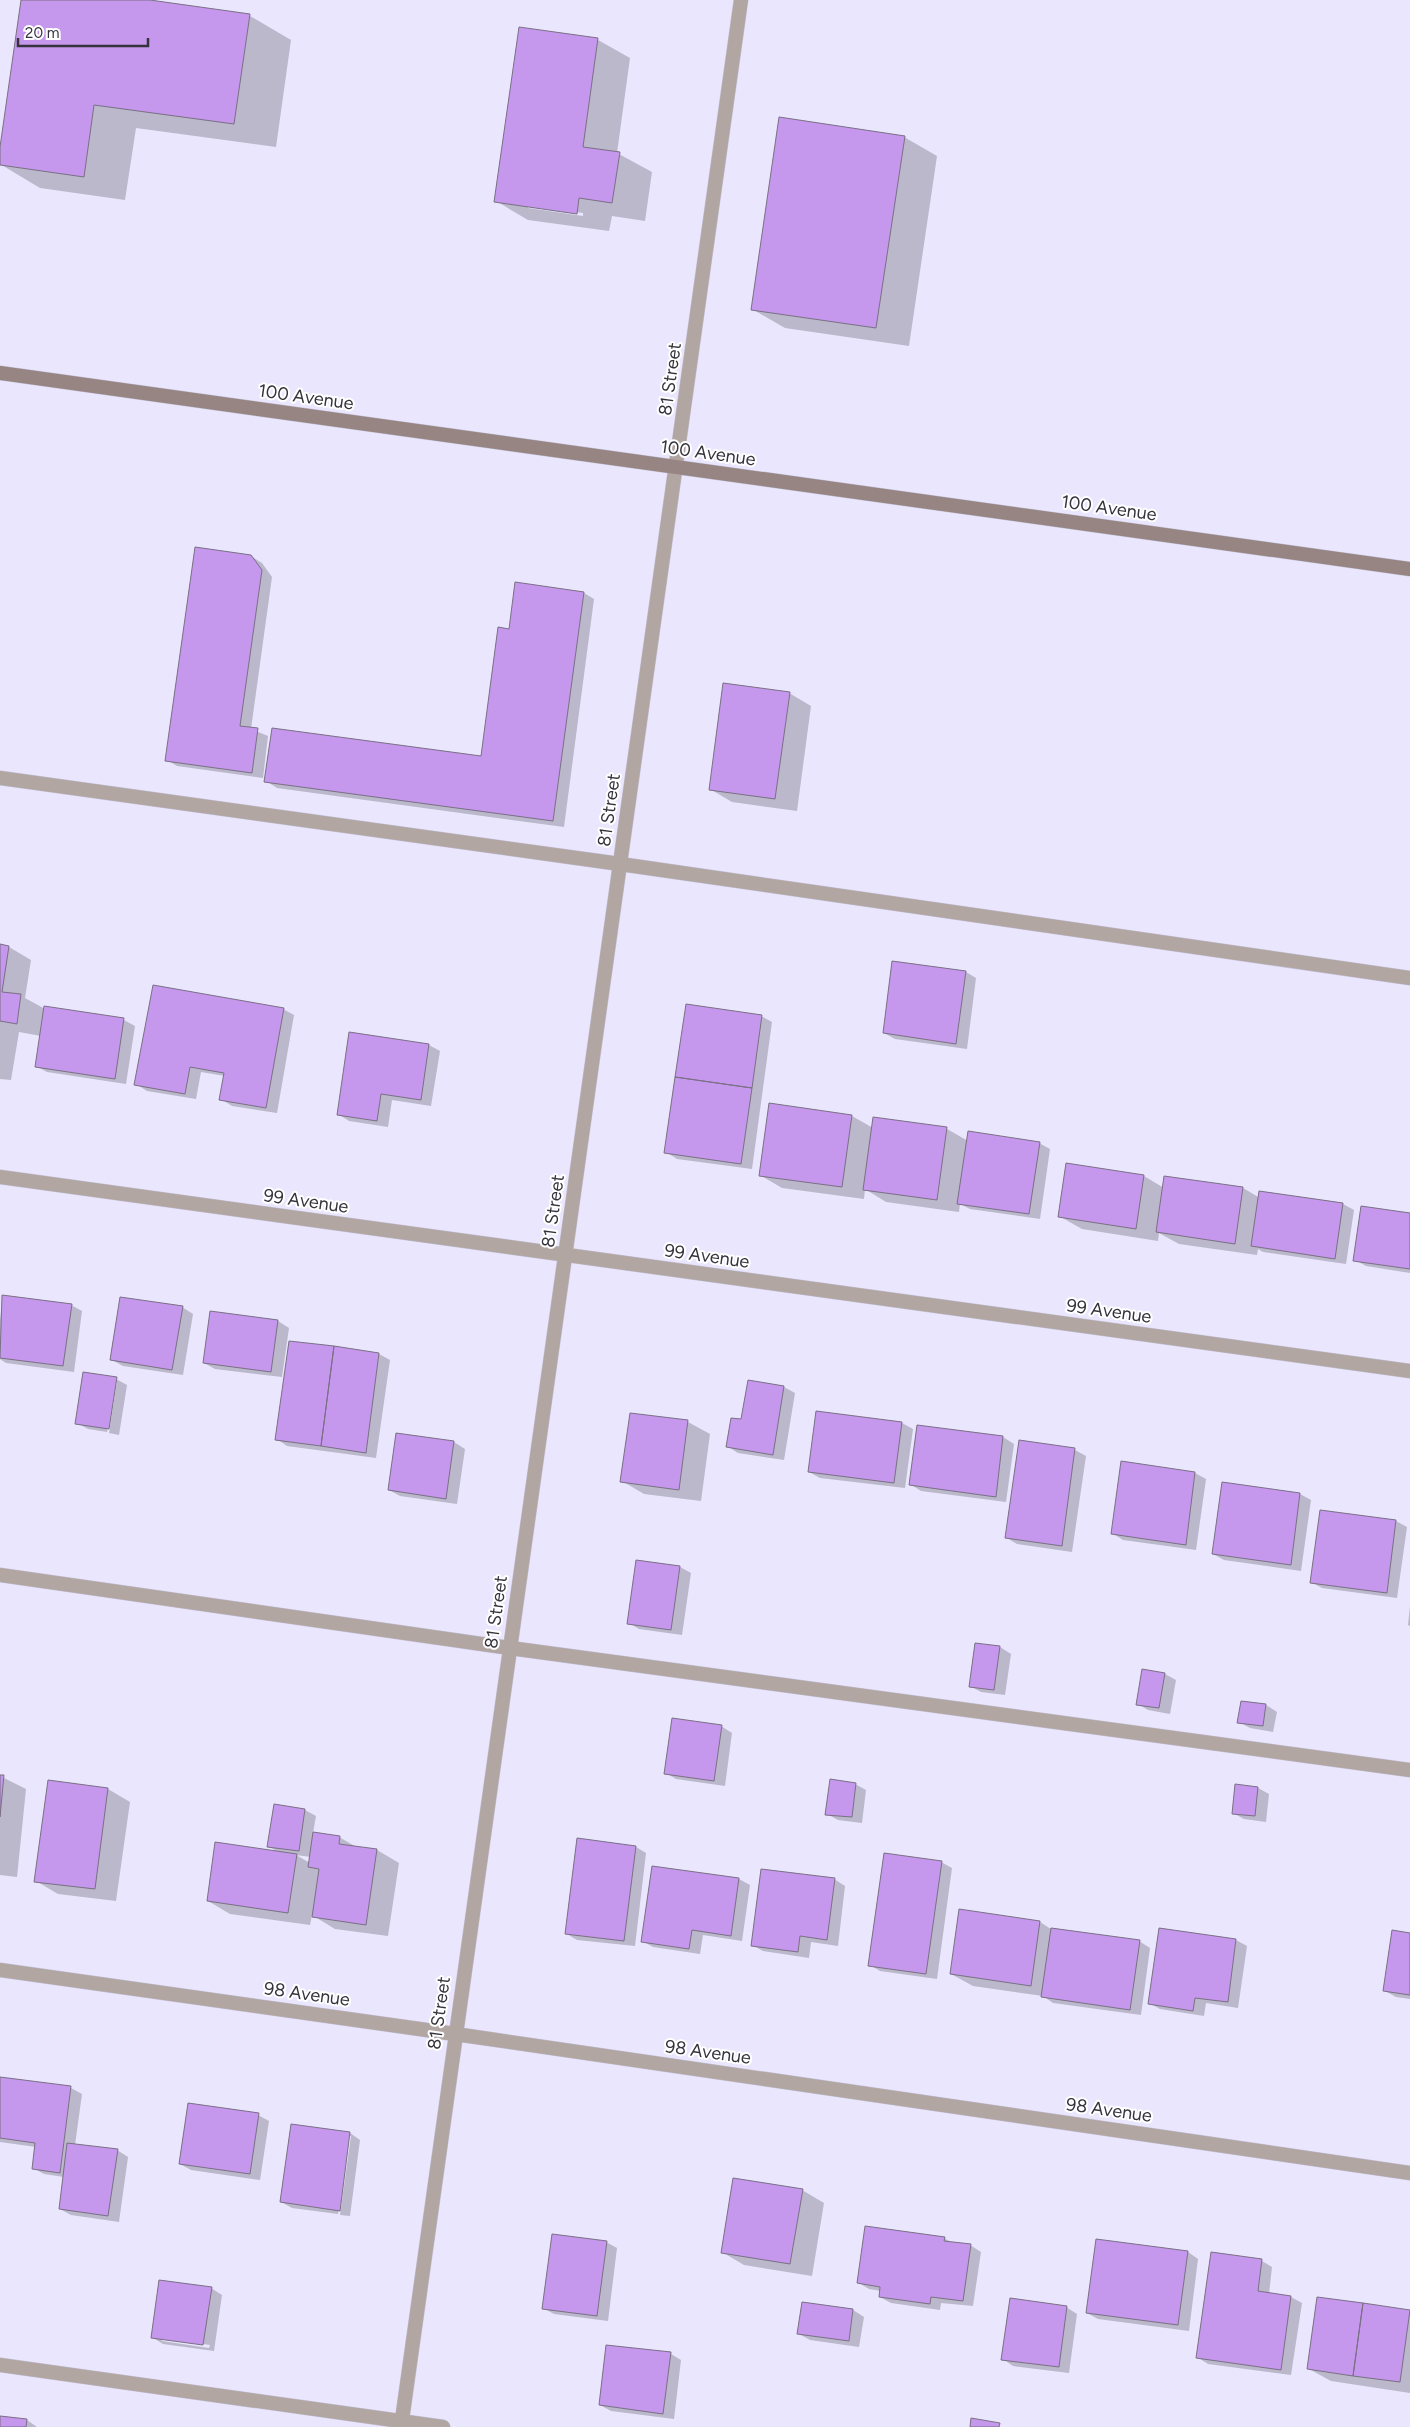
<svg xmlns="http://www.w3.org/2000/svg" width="1410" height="2427" font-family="Figtree,sans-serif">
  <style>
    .shadow { fill: #0003; fill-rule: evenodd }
    .building { fill: #c597ed; stroke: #7a7084 }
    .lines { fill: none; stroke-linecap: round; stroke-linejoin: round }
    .service-casing { stroke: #c5c2d7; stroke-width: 15 }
    .minor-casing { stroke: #c5c2d7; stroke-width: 15 }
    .secondary-casing { stroke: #c5c2d7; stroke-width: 15 }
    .service { stroke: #b2a6a3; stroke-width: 14 }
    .minor { stroke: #b2a6a3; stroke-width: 14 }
    .secondary { stroke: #968582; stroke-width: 14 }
    .labels { text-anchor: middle; stroke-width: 4; stroke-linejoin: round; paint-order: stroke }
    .street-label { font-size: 18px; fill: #35343d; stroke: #fff }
  </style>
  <rect width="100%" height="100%" fill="#e9e6fd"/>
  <!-- shadow -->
  <path class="shadow" d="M22,0H142L250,16L291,40L276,147L136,128L125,200L40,188L0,164Z
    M520,29L598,40L630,58L617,153L652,172L645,221L612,216L609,231L528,220L496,201ZM528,205L583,213V216L528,208Z
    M904,137L937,156L909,346L785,328L752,309Z
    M251,556L262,563L272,577L251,729L268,736L263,778L177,766L167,760Z
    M584,593L594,599L564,827L277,788L266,781L482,757Z
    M789,693L811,706L797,811L732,802L710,789Z
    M0,946L9,947L31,960L25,998L45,1009L124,1020L135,1026L126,1084L47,1072L36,1066L41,1036L19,1032L11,1080L0,1079Z
    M966,972L976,978L967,1049L895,1039L884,1033Z
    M283,1009L294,1015L277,1113L232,1106L221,1099L225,1076L201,1072L196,1099L147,1091L136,1084Z
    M761,1016L772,1022L752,1169L677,1159L666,1152Z
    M350,1033L429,1045L440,1051L431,1106L392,1100L388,1127L349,1121L338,1114Z
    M852,1116L873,1128L947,1129L968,1141L1039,1143L1050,1149L1040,1219L970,1209L960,1204L959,1212L886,1202L865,1189L864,1199L782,1188L760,1175Z
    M1144,1176L1164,1188L1165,1177L1243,1188L1260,1198L1343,1204L1354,1210L1346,1264L1263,1252L1258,1249L1257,1255L1179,1244L1159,1233L1158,1241L1082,1229L1059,1216Z
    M1410,1214V1273L1366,1266L1355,1260Z
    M3,1296L71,1305L82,1311L74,1372L6,1363L0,1359V1320Z
    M182,1307L193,1314L183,1375L123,1366L112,1360Z
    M211,1313L278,1321L289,1328L282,1377L215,1369L204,1363Z
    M290,1342L379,1354L390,1360L376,1458L287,1446L277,1439Z
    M116,1379L127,1385L119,1435L109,1433L117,1381H115L107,1432L88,1429L77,1423Z
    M749,1381L784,1387L795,1393L784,1460L738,1453L727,1446L742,1420Z
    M817,1412L902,1423L913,1429L905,1488L820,1478L809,1472Z
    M631,1414L688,1422L710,1434L701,1501L644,1494L622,1481Z
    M397,1434L454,1442L465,1449L457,1504L400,1496L389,1490Z
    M1003,1437L1014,1444L1006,1502L921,1491L910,1484Z
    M1020,1442L1075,1450L1086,1456L1072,1552L1017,1544L1007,1538Z
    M1122,1463L1195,1473L1206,1479L1196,1550L1123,1540L1112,1533Z
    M1223,1484L1300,1494L1311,1500L1301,1571L1224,1560L1213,1554Z
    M1396,1521L1407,1527L1397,1598L1322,1588L1311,1582Z
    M637,1562L680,1567L691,1573L682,1635L639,1629L629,1623Z
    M1410,1606V1626L1408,1625Z
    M976,1644L1000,1647L1011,1654L1005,1695L981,1692L970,1686Z
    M1165,1674L1176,1680L1170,1714L1148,1710L1138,1704Z
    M1266,1705L1277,1712L1273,1732L1250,1728L1239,1722Z
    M721,1726L732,1733L725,1786L676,1779L666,1773Z
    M0,1776L26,1789L17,1877L0,1875Z
    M855,1784L866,1790L862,1823L838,1820L827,1814Z
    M1258,1788L1269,1794L1266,1822L1244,1819L1233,1813Z
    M108,1789L130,1802L116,1901L58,1894L36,1881Z
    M305,1810L316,1816L313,1833L339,1837L358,1848L377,1850L399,1863L388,1936L335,1929L312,1915L310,1925L230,1914L208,1901L280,1853L268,1846ZM296,1855L311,1857L310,1863Z
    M636,1847L646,1853L635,1946L577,1940L567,1934Z
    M941,1862L952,1868L937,1979L880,1971L870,1965Z
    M653,1867L739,1879L750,1885L742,1941L703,1935L700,1954L653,1947L642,1941Z
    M834,1879L845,1886L838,1946L811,1942L809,1958L763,1951L752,1945Z
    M1040,1922L1051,1929L1139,1941L1150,1948L1141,2015L1053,2003L1043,1996L973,1986L951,1974Z
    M1160,1930L1236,1940L1247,1946L1238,2008L1206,2003L1204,2016L1160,2009L1149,2003Z
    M1410,1934V1999L1396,1997L1385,1991Z
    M0,2078L71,2088L82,2094L75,2145L117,2150L128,2157L119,2222L71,2215L60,2209L64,2177L44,2174L33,2168L36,2147L0,2142Z
    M258,2115L269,2121L260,2180L191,2170L180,2164Z
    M350,2133L360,2140L350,2216L340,2215L351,2136H348L338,2214L292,2208L281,2202Z
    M802,2190L824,2203L812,2276L744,2265L722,2252Z
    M944,2238L954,2244L970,2245L981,2252L973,2306L941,2303L940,2310L891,2303L880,2297L881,2291L869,2289L859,2283Z
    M606,2242L617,2248L608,2321L554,2314L543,2308Z
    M1188,2252L1198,2259L1189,2331L1098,2319L1087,2313Z
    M1262,2261L1272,2267L1269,2294L1291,2297L1302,2303L1291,2375L1208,2364L1197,2357Z
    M211,2288L222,2295L214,2351L163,2344L152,2337ZM162,2338L210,2345L209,2348L162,2341Z
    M1318,2299L1410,2311V2393L1331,2381L1309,2369Z
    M1066,2307L1077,2314L1069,2373L1013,2366L1003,2359Z
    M853,2310L864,2317L859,2347L810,2340L799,2334Z
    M671,2354L681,2360L674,2419L611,2411L600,2405Z
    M0,2417L27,2420L37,2427H0Z"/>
  <!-- building -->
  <path class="building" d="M21,0H150L250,14L234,124L94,105L84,177L0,165V147Z
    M519,27L598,38L583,147L620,152L612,203L579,198L577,214L494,202Z
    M779,117L905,136L876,328L751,310Z
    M195,547L251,555L262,570L240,726L258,728L252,773L165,761Z
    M515,582L584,592L553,821L264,782L272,728L481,756L498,627L509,629Z
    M723,683L790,692L775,799L709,790Z
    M0,944L9,946L2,992L21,994L17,1024L0,1021Z
    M892,961L966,971L956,1044L883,1033Z
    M153,985L284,1008L266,1108L219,1100L224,1073L190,1067L185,1094L134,1085Z
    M686,1004L762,1015L752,1088L675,1077Z
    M44,1006L124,1018L115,1079L35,1067Z
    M349,1032L429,1044L421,1100L381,1094L377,1121L337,1115Z
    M675,1077L752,1088L741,1164L664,1153Z
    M769,1103L852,1115L842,1187L759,1176Z
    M873,1117L947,1127L937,1200L863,1190Z
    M968,1131L1040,1142L1029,1214L957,1204Z
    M1066,1163L1144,1175L1136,1229L1058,1217Z
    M1164,1176L1243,1187L1235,1244L1156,1232Z
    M1259,1191L1343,1203L1335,1259L1251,1246Z
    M1361,1206L1410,1213V1269L1353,1261Z
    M2,1295L72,1304L63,1366L0,1358Z
    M120,1297L183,1306L172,1370L110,1360Z
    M210,1311L278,1320L271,1372L203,1363Z
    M289,1341L334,1346L321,1446L275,1440Z
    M334,1346L379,1353L366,1453L321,1446Z
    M83,1372L117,1377L109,1429L75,1424Z
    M748,1380L784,1386L773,1455L726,1447L731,1418L741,1419Z
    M816,1411L902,1422L894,1483L808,1472Z
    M630,1413L688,1420L679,1490L620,1482Z
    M917,1425L1003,1436L996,1497L909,1485Z
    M396,1433L454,1441L446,1499L388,1490Z
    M1019,1440L1075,1448L1062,1546L1005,1538Z
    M1121,1461L1195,1472L1186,1545L1111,1534Z
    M1222,1482L1300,1493L1291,1565L1212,1554Z
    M1320,1510L1396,1520L1387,1593L1310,1583Z
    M636,1560L680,1566L671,1630L627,1624Z
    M975,1643L1000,1646L994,1690L969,1687Z
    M1142,1669L1165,1673L1159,1708L1136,1705Z
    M1241,1701L1266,1704L1263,1726L1237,1723Z
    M672,1718L722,1725L714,1781L664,1774Z
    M0,1775H4L0,1817Z
    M830,1779L856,1783L852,1817L825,1815Z
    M48,1780L108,1788L95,1889L34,1882Z
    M1235,1784L1258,1787L1255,1816L1232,1814Z
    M274,1804L305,1809L299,1851L267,1847Z
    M313,1832L340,1836L339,1844L377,1849L366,1925L312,1917L319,1869L308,1867Z
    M577,1838L636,1846L624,1941L565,1934Z
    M215,1842L297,1854L288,1913L207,1901Z
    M884,1853L942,1861L926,1974L868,1966Z
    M652,1866L739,1878L731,1936L692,1930L689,1949L641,1942Z
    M761,1869L835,1878L827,1940L800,1936L798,1952L751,1946Z
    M959,1909L1040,1921L1031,1986L950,1974Z
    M1051,1928L1140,1940L1130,2010L1041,1997Z
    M1159,1928L1236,1939L1228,2002L1195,1998L1193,2011L1148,2004Z
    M1392,1930L1410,1933V1995L1383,1991Z
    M0,2077L71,2086L60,2173L32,2169L35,2143L0,2138Z
    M188,2103L259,2113L250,2174L179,2164Z
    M291,2124L350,2132L340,2211L280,2202Z
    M67,2143L118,2149L108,2216L59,2209Z
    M733,2178L803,2189L790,2264L721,2253Z
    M865,2226L945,2237L944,2241L971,2244L963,2301L931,2297L930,2304L879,2297L880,2287L857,2283Z
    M552,2234L607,2241L597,2316L542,2309Z
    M1096,2239L1188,2251L1178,2325L1086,2313Z
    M1211,2252L1262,2259L1258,2291L1291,2296L1281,2370L1196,2358Z
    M159,2280L212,2287L203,2345L151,2338Z
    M1317,2297L1363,2303L1353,2376L1307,2369Z
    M1010,2298L1067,2306L1059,2367L1001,2360Z
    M802,2302L853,2309L849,2341L797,2334Z
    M1363,2303L1410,2310L1400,2382L1353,2376Z
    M606,2345L671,2352L663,2414L599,2405Z
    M0,2416L27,2419L26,2427H0Z
    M971,2418L1000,2423L999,2427H970Z"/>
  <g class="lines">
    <defs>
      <path id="service" d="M0,778L620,864L1410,978
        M0,1575L510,1648L1410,1770
        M0,2365L443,2427"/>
      <path id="minor" d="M0,1177L1410,1371
        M0,1970L455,2034L1410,2173
        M401,2427L741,0"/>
      <path id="secondary" d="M0,373L1410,569"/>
    </defs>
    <!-- service casing -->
    <use href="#service" class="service-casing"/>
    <!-- minor casing -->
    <use href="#minor" class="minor-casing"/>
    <!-- secondary casing -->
    <use href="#secondary" class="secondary-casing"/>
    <!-- service -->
    <use href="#service" class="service"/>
    <!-- minor -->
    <use href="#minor" class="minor"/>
    <!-- secondary -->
    <use href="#secondary" class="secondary"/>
  </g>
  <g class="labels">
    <!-- street labels -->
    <g class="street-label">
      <text transform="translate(670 379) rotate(-82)" y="6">81 Street</text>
      <text transform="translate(306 397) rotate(8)" y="6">100 Avenue</text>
      <text transform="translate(708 453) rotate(8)" y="6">100 Avenue</text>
      <text transform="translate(1109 508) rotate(8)" y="6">100 Avenue</text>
      <text transform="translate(609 810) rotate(-82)" y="6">81 Street</text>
      <text transform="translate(306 1201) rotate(8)" y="6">99 Avenue</text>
      <text transform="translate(553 1211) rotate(-82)" y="6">81 Street</text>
      <text transform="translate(707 1256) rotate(8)" y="6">99 Avenue</text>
      <text transform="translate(1109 1311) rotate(8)" y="6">99 Avenue</text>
      <text transform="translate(496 1612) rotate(-82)" y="6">81 Street</text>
      <text transform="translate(307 1994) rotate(8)" y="6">98 Avenue</text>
      <text transform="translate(439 2013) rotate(-82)" y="6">81 Street</text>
      <text transform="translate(708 2052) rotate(8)" y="6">98 Avenue</text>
      <text transform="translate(1109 2110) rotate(8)" y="6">98 Avenue</text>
    </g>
  </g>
  <!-- scale -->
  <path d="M18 38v8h130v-8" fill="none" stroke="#35343d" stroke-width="2.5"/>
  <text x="25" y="38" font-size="15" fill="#35343d" stroke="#ffffff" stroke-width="4" paint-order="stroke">20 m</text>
</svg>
